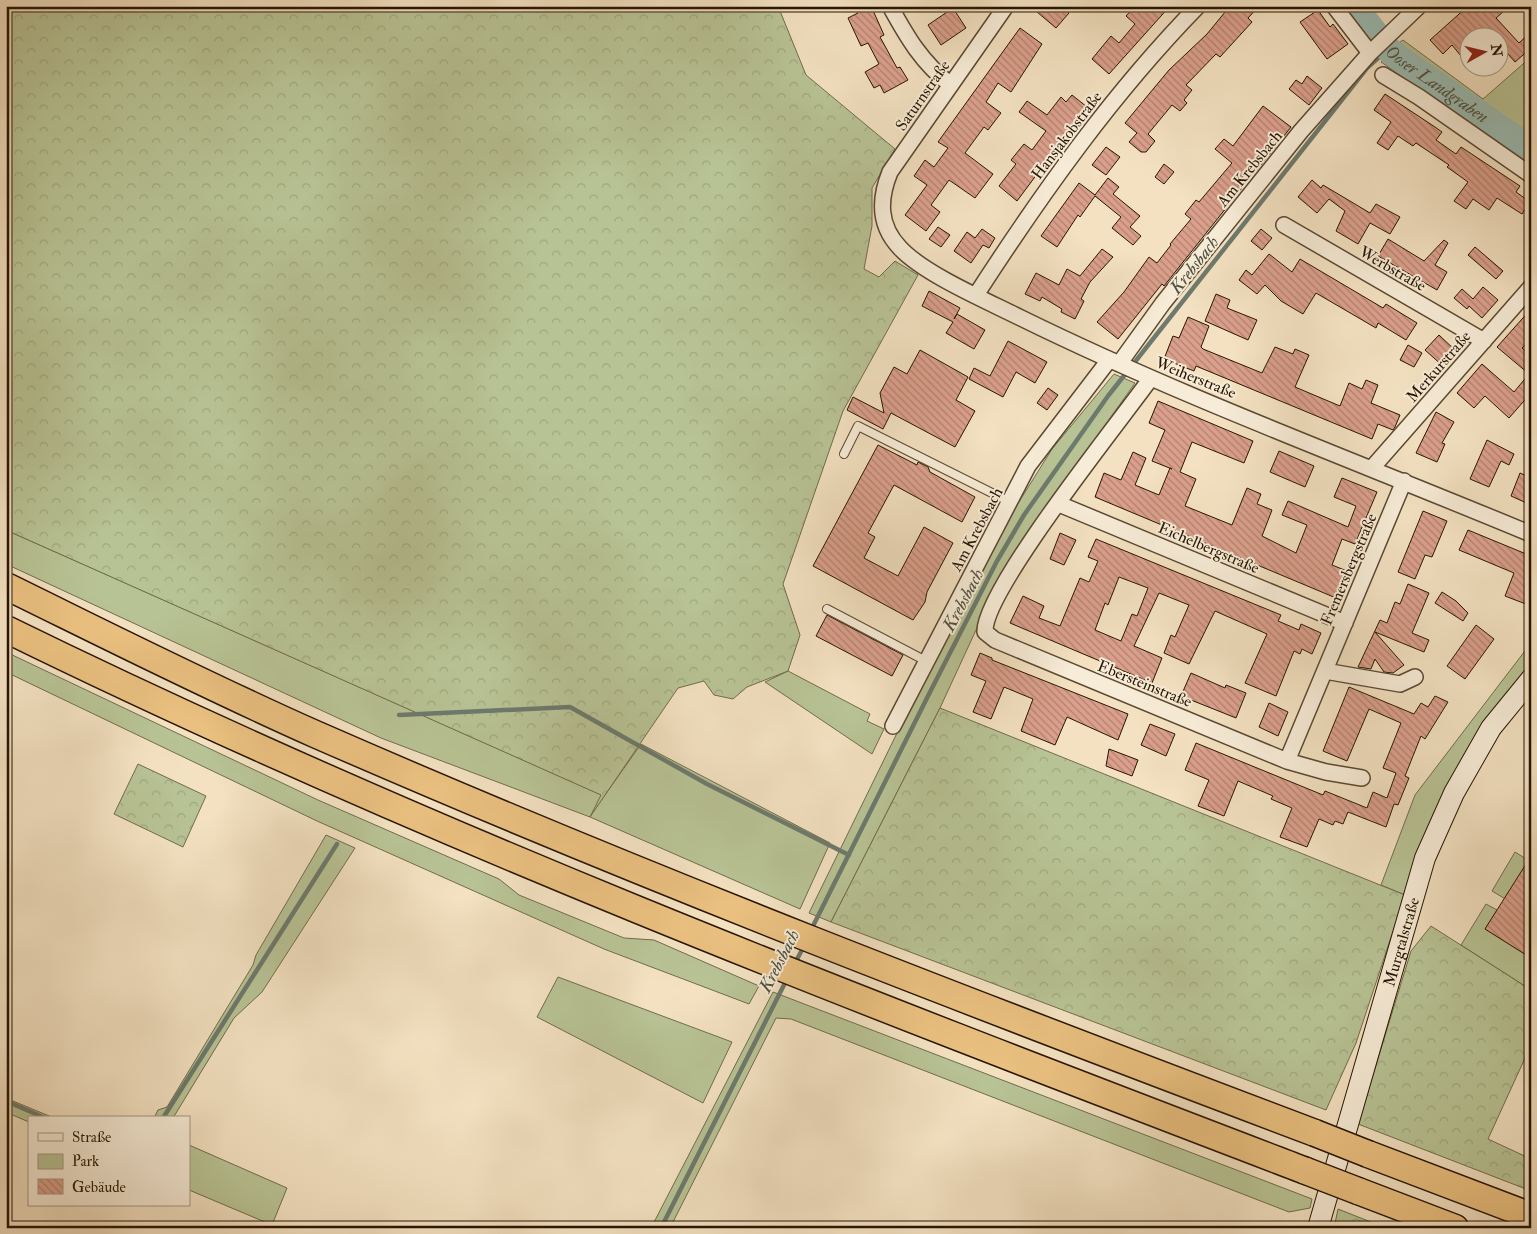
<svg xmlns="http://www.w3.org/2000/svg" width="1537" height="1234" font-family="'IM FELL Double Pica',serif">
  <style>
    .green { fill: #b8c395; stroke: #706c4c }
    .forest { fill: url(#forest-crowns); stroke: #706c4c }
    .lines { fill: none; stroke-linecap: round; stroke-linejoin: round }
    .stream { stroke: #6d7a6d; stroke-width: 4.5 }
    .river { stroke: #9bbdb5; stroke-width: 26 }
    .building { fill: url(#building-back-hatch); stroke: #271502; fill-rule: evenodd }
    .service-casing { stroke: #5a4832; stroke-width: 10 }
    .minor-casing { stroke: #5a4832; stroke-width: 18 }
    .secondary-casing { stroke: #271502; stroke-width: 22 }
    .motorway-casing { stroke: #271502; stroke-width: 29 }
    .service { stroke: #f7ecd7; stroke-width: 8 }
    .minor { stroke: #f7ecd7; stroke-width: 15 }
    .secondary { stroke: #f7ecd7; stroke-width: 20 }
    .motorway { stroke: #eac080; stroke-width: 26 }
    .motorway-bridge-casing { stroke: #271502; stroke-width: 29; stroke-linecap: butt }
    .motorway-bridge { stroke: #eac080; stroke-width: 26 }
    .labels { text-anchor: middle; stroke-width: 4; stroke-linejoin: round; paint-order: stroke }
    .street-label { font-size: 16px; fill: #271502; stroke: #f7ecd7 }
    .water-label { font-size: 18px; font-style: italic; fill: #505041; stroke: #f7ecd7 }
  </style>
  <defs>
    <pattern id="forest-crowns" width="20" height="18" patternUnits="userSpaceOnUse" patternTransform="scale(1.25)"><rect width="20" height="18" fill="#b8c395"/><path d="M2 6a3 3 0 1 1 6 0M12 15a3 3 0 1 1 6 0" fill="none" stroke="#9ea77f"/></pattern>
    <pattern id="building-back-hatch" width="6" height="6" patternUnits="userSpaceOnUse" patternTransform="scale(1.25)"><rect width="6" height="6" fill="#dba08c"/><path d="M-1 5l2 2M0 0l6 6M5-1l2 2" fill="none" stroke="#b28170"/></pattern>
  </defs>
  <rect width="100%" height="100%" fill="#f3e1c1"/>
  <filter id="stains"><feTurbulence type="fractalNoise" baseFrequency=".004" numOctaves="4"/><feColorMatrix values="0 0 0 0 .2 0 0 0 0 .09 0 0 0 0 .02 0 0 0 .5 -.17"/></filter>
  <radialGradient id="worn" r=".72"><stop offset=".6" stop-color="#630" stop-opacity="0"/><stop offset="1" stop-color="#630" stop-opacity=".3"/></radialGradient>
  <!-- green -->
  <path class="green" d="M1345,6H1369L1385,26L1371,40Z
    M1403,40L1483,99L1531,57V143L1442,84L1393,47Z
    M1386,57L1393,59L1450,103L1531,157V166L1381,62Z
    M1114,374L1135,383L1006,565L940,708L831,922L809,913L899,729L1017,505L1052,449Z
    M6,530L602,795L593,812L641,744L830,843L800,909L590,817L381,738L6,564Z
    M1531,643V668L1499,708L1405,895L1381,885L1415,795Z
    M6,652L318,800L499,879L519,895L624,938L654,940L759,986L749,1004L604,949L317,821L6,672Z
    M788,671L870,714L867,721L884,729L872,754L765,682Z
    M326,835L355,848L262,992L234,1018L173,1118H154L158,1110L167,1107L253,965L256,955Z
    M1515,852L1531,862L1512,903L1492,891Z
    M1486,904L1497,910L1485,929L1531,958V990L1461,945Z
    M558,977L732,1042L703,1103L537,1017Z
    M773,992L1312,1199L1310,1208L1289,1212L791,1019L776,1018L670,1228H651Z
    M13,1101L54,1118H29V1122L8,1113Z
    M189,1145L287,1188L272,1225L189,1190Z"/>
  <!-- forest -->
  <path class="forest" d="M6,6H778L806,75L895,149L872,188V226L864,269L879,277L895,261L918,275L843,411L783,584L800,635L788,671L747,687L733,699L714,695L704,681L678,688L590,817L601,795L6,530Z
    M940,708L1405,895L1356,1043L1326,1110L831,922Z
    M138,764L206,796L183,847L114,814Z
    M1431,926L1531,990V1045L1488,1139L1531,1159V1191L1358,1124L1411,951Z
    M1338,1209L1386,1228H1334Z"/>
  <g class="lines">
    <!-- stream -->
    <path class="stream" d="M399,715L570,707L707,784L849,855
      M811,930L928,696L997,561L1024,515L1108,396L1367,68L1388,49
      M795,963L804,946
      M6,1101L45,1118
      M163,1118L337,844
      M661,1228L787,979"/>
    <!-- river -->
    <path class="river" id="s1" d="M1354,6L1388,49L1403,61L1531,149"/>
  </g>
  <!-- building -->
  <path class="building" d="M855,6H871L884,35L880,37L897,68L900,67L908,80L884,93L880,85L874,88L865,72L879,64L868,43L861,46L848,18L858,13Z
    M1030,6H1061L1069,13L1056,28Z
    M1135,6H1170L1109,74L1092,59L1111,36L1119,43L1135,24L1126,16Z
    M1230,6H1259L1248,18L1252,22L1220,57L1216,54L1186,85L1192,90L1184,100L1187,103L1180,111L1172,105L1148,134L1155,141L1146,152H1141L1129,142L1137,133L1125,123L1169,70L1207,34Z
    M1468,6H1510L1496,18L1519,43L1531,32V48L1515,62L1500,45V38H1470V49L1461,56L1452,45L1443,54L1430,40Z
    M953,8L966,28L941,45L928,25Z
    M1318,10L1330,27L1333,24L1348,44L1327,59L1300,22Z
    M1020,28L1042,44L1011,92L998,83L986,102L1001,113L988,130L984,127L965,153L993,174L975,198L949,180L931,205L940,212L926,231L905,215L927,185L914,176L925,160L934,167L948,148L938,142Z
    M1307,76L1322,88L1309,105L1289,89L1296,80L1302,84Z
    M1385,94L1435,127L1442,132L1436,140L1456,154L1461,147L1520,186L1516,192L1530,202L1522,214L1497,198L1489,210L1473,199L1466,209L1454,201L1468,182L1447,167L1449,165L1416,143L1413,146L1398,136L1388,150L1377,143L1391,122L1374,110Z
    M1072,95L1087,107L1017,201L999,186L1016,164L1011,160L1024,144L1032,150L1046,131L1019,112L1027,101L1047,115L1061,97L1066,102Z
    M1263,106L1291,127L1257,170L1252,165L1237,184L1242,188L1164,286L1162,284L1118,339L1097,322L1124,292L1149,257L1157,263L1171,245L1170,244L1191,219L1185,214L1196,200L1199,202L1232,163L1215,149L1224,139L1233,146Z
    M1106,147L1120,157L1106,175L1092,165Z
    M1164,164L1174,172L1164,184L1155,177Z
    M1108,178L1119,187L1113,194L1140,216L1130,227L1141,236L1133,245L1112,228L1121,217L1095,196L1080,217L1078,215L1057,247L1041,236L1079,183L1095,195Z
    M1312,180L1321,188L1323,185L1370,213L1376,204L1400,217L1390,234L1370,223L1358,244L1336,231L1345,211L1329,199L1317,213L1298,197Z
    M938,227L950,235L941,247L929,239Z
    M982,229L995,238L989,248L983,245L971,263L954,251L967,232L975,238Z
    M1261,229L1272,238L1262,250L1251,241Z
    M1388,239L1424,261L1444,240L1448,243L1435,265L1447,272L1437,290L1378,256Z
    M1475,247L1503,271L1496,279L1468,255Z
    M1102,249L1113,257L1090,282L1081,299L1084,301L1075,319L1061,312L1062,309L1042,297L1040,301L1025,294L1036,273L1059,285L1067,269L1080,276Z
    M1269,254L1292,272L1300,259L1383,308L1386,304L1417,323L1406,340L1378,323L1376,328L1316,293L1303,314L1281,301L1265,285L1257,294L1239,280L1246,270L1252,275Z
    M1483,287L1498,300L1482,318L1469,306L1467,309L1454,298L1462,289L1473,299Z
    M929,291L960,308L954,319L957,314L985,330L974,349L946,333L953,322L922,306Z
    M1216,294L1230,300L1227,308L1257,320L1248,340L1205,321Z
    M1531,309V339L1522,348L1531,356V393L1509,418L1485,396L1474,408L1457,393L1482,364L1514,392L1529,374L1497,347Z
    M1188,317L1209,326L1201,347L1203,349L1262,373L1275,347L1293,354L1295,349L1309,355L1295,387L1340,406L1349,383L1362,389L1366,380L1378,385L1371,403L1400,415L1395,427L1393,430L1378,424L1372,439L1196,366L1194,371L1164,359L1173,336L1179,338Z
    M1439,335L1456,351L1443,366L1425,350Z
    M1008,341L1047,362L1035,383L1016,372L1003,397L969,379L974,368L990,376Z
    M1408,345L1422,353L1414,367L1400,360Z
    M920,350L968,377L956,400L975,411L955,447L891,413L883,429L847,410L853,397L884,413L880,393L894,367L907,374Z
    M1048,388L1058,395L1047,410L1037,403Z
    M1158,401L1253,441L1244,463L1192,442L1180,472L1196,479L1185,506L1232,525L1247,488L1261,494L1257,504L1272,510L1262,536L1296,553L1307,525L1282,515L1288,501L1348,527L1356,506L1334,497L1342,478L1377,492L1355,544L1342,539L1332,565L1347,571L1336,598L1095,497L1104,473L1121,480L1133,452L1146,458L1135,485L1159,495L1170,468L1172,469L1152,461L1165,430L1149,423Z
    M1436,412L1454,422L1442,443L1445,444L1437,462L1416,453Z
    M1487,440L1514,454L1509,465L1501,461L1489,487L1470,479Z
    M878,445L917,465L918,462L928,467L930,472L975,497L962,522L894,485L868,533L875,537L864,558L898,576L924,527L953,543L927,592L925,602L913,620L813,566Z
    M1279,451L1314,466L1305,487L1270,472Z
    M1520,473L1531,478V505L1511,496Z
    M1423,511L1447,521L1432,557L1425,555L1415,579L1398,572Z
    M1468,530L1531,556V606L1505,596L1514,573L1459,550Z
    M1060,533L1076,540L1064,565L1050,559Z
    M1096,539L1281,615L1278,621L1299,630L1301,624L1321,633L1312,654L1302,649L1300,654L1294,651L1276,696L1245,683L1267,634L1215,611L1189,664L1164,653L1171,635L1175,637L1189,605L1159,593L1134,646L1162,658L1152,683L1010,623L1023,596L1044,606L1039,618L1060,626L1080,578L1089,582L1098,561L1088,557ZM1119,577L1148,588L1137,616L1132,614L1121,641L1095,630L1105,603L1108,605Z
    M1408,584L1429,593L1412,633L1429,640L1424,652L1375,632L1404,665L1393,673L1384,672L1375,659L1371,669L1358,667L1380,620L1387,623L1395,602L1400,604Z
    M1442,592L1456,601L1468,613L1463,621L1435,603Z
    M827,615L903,655L892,676L816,636Z
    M1476,625L1494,639L1465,679L1447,666Z
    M980,653L992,658V660L1128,714L1118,740L1067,717L1055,745L1021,731L1033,699L1004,687L991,719L973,712L986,681L971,675Z
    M1191,673L1225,688L1226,685L1246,693L1236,718L1181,696Z
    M1349,687L1414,714L1421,703L1428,707L1435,696L1448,702L1425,739L1421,736L1405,776L1409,778L1398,805L1394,804L1386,827L1348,812L1343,824L1335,821L1333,825L1319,819L1307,847L1280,837L1292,808L1271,799L1273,796L1238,781L1224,816L1198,806L1209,780L1185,770L1196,743L1323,795L1325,791L1367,808L1373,792L1387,798L1396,773L1383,768L1401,723L1369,709L1347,761L1323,751Z
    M1269,703L1288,712L1278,736L1259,727Z
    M1150,724L1175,734L1166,756L1141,745Z
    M1109,749L1138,760L1132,776L1106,766Z
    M1531,856V958L1485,929Z"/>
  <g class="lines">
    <defs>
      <path id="service" d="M844,454L858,426L1010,502
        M827,609L926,661"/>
      <path id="minor" d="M890,6C907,37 922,63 951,85
        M1006,6L890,172C879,199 878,225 900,248C924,274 987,301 1021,318C1186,399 1361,463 1531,534
        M1334,6L1370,53
        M1383,75L1419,97L1531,175
        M1284,225L1484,341
        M976,295C1042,193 1113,93 1198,6
        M1119,364L1163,303L1301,131L1370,53L1419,6
        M1151,378C1121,420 983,591 985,632L995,640L1287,761L1326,772L1362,778
        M1372,468L1531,287
        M1059,504L1345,623
        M1325,671L1400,684L1415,677
        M893,726L1028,466L1109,360
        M1287,761L1404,481"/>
      <g id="secondary">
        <path id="s2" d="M1318,1228L1425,858L1454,793L1491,728L1531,679"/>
      </g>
      <path id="motorway" d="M6,586C108,636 211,688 315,734C644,878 979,1006 1315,1133
        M6,629C428,836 867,1003 1306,1171
        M1368,1154L1531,1216
        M1358,1191L1455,1228"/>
    </defs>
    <!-- service casing -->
    <use href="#service" class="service-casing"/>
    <!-- minor casing -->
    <use href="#minor" class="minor-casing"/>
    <!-- secondary casing -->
    <use href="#secondary" class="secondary-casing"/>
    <!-- motorway casing -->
    <use href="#motorway" class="motorway-casing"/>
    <!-- service -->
    <use href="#service" class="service"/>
    <!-- minor -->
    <use href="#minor" class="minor"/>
    <!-- secondary -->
    <use href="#secondary" class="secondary"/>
    <!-- motorway -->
    <use href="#motorway" class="motorway"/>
    <defs>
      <path id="motorway-bridge" d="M1315,1133L1368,1154
        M1306,1171L1358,1191"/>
    </defs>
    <!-- motorway-bridge casing -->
    <use href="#motorway-bridge" class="motorway-bridge-casing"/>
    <!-- motorway-bridge -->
    <use href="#motorway-bridge" class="motorway-bridge"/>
  </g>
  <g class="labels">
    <!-- street labels -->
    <g class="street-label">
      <text transform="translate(922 95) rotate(-55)" y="6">Saturnstraße</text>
      <text transform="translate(1066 135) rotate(-53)" y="6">Hansjakobstraße</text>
      <text transform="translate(1249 168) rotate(-51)" y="6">Am Krebsbach</text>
      <text transform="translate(1393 268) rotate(30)" y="6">Werbstraße</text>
      <text transform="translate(1438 366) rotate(-49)" y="6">Merkurstraße</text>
      <text transform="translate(1196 377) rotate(22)" y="6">Weiherstraße</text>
      <text transform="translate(976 529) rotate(-62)" y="6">Am Krebsbach</text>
      <text transform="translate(1209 547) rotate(23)" y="6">Eichelbergstraße</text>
      <text transform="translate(1348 569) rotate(-67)" y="6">Fremersbergstraße</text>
      <text transform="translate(1145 683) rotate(22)" y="6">Ebersteinstraße</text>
      <text dy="6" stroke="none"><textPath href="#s2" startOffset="298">Murgtalstraße</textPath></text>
    </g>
    <!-- water labels -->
    <g class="water-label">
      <text dy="6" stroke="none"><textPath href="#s1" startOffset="115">Ooser Landgraben</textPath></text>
      <text transform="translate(1194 265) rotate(-52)" y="6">Krebsbach</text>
      <text transform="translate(963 600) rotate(-62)" y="6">Krebsbach</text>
      <text transform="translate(779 961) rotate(-63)" y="6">Krebsbach</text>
    </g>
  </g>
  <!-- margin -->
  <rect width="1537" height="1234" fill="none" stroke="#f3e1c1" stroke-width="25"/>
  <rect x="8" y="8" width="1522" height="1219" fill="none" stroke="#271502" stroke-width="2.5"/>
  <rect x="12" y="12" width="1512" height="1209" fill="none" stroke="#271502"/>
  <!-- legend -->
  <rect x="28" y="1116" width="162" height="90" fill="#f7ecd7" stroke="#a49682"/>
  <rect x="38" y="1133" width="25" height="8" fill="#f7ecd7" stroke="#a49682"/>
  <text x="72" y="1142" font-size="15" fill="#271502">Straße</text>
  <rect x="38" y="1154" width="25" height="15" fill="#b8c395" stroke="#a49682"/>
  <text x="72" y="1166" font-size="15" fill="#271502">Park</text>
  <rect x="38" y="1179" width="25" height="15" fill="url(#building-back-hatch)" stroke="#a49682"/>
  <text x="72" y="1192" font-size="15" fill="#271502">Gebäude</text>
  <!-- north arrow -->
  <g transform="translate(1484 52) rotate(82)"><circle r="24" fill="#f7ecd7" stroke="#a49682"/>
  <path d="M0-4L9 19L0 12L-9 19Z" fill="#8f2418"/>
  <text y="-8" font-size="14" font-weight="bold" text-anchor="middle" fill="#271502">N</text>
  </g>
  <rect width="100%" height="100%" filter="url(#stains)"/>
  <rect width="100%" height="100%" fill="url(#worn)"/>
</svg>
